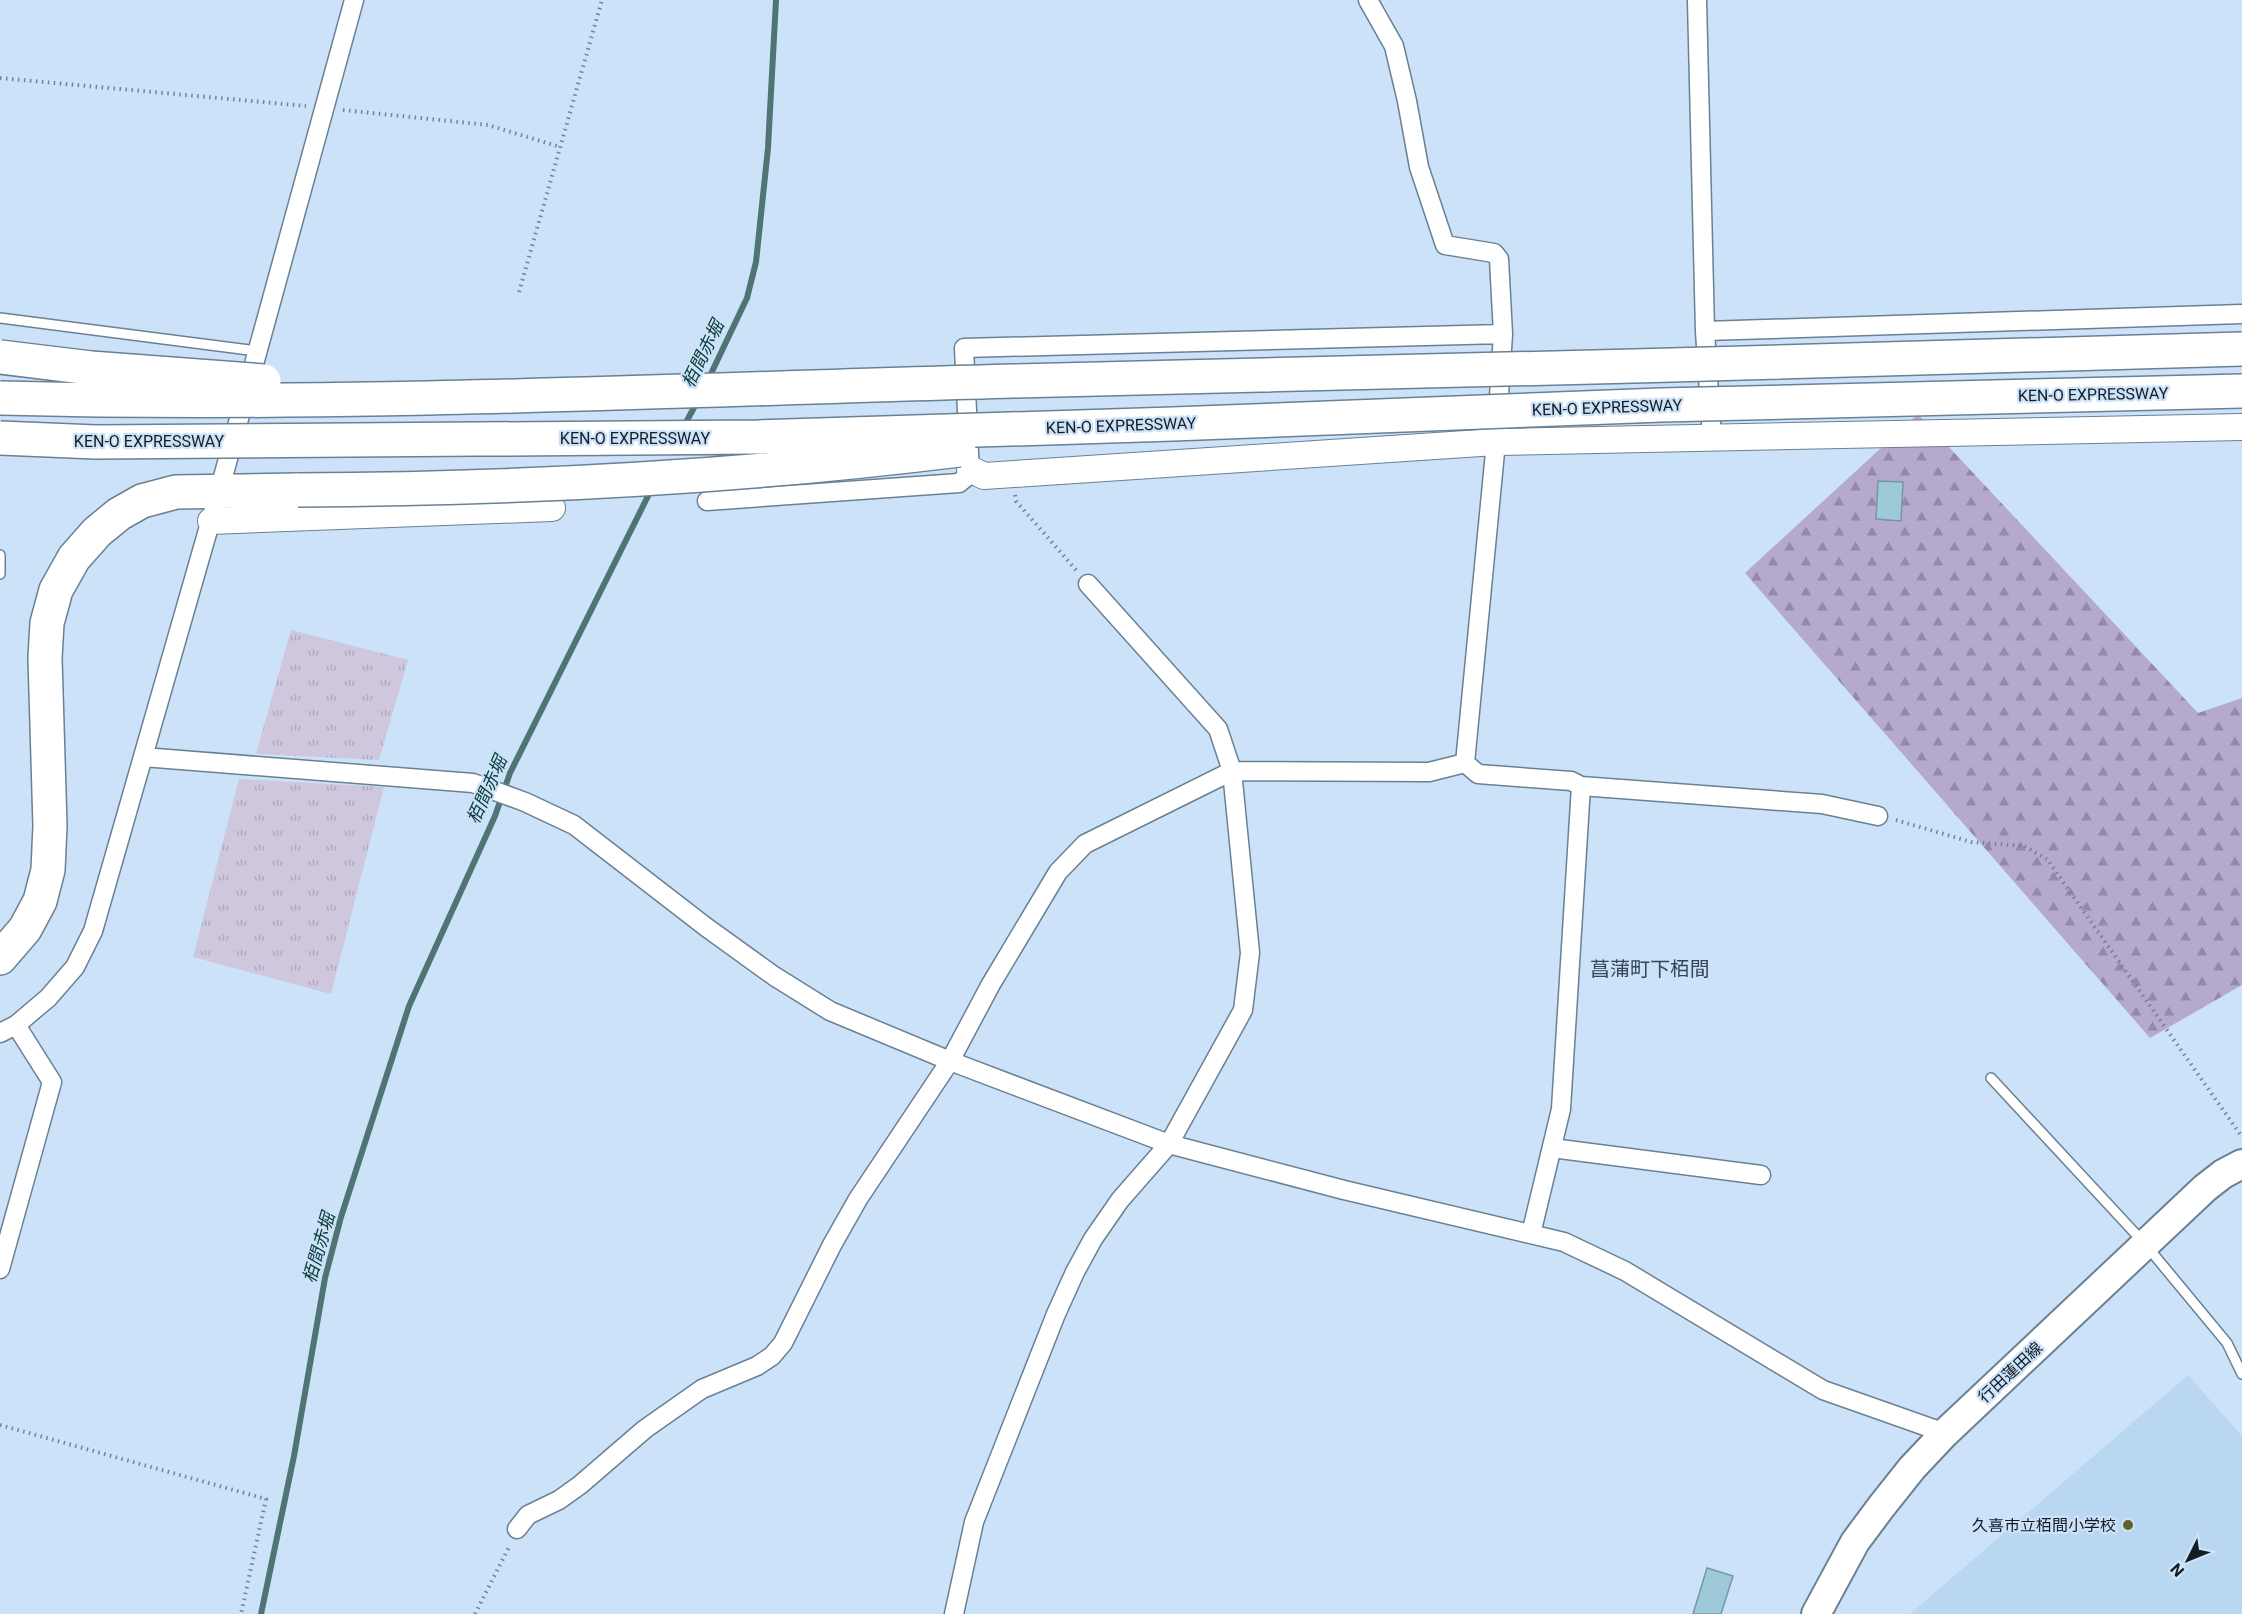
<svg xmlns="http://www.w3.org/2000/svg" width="2242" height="1614" font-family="Roboto,'Noto Sans JP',sans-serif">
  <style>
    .built { fill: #bad7f2 }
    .grass { fill: url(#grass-tufts) }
    .forest { fill: url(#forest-firs) }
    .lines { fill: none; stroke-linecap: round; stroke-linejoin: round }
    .stream { stroke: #507474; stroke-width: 6 }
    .building { fill: #9ccad8; stroke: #7797a1; stroke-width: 1.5 }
    .lane-casing { stroke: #6a8093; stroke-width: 12 }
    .street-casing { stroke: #6a8093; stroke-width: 21 }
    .secondary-casing { stroke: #6a8093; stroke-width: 28 }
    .primary-casing { stroke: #6a8093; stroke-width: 32 }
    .highway-casing { stroke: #6a8093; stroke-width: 36 }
    .path { stroke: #748393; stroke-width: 4; stroke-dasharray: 1.5 4.5; stroke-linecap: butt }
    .lane { stroke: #fff; stroke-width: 9 }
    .street { stroke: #fff; stroke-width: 18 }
    .secondary { stroke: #fff; stroke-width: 26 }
    .primary { stroke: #fff; stroke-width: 28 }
    .highway { stroke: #fff; stroke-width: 33 }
    .highway-bridge-casing { stroke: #6a8093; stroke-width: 36; stroke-linecap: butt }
    .highway-bridge { stroke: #fff; stroke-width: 33 }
    .poi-dot { fill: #61602d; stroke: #cbe2f8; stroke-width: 2 }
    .labels { text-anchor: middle; stroke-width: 4.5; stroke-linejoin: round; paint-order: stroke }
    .street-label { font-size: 16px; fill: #141c24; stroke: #cbe2f8 }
    .poi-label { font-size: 16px; fill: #141c24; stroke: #cbe2f8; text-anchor: end }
    .water-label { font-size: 18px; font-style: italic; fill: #0a3a37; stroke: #cbe2f8 }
    .quarter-label { font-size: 20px; fill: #334758; stroke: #cbe2f8 }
  </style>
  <defs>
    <pattern id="grass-tufts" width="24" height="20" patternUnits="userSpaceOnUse" patternTransform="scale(1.5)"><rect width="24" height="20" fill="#cfc7de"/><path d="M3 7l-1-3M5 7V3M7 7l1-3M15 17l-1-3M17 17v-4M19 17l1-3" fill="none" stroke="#b1aabe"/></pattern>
    <pattern id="forest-firs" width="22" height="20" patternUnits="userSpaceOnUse" patternTransform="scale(1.5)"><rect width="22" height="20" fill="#b5aacd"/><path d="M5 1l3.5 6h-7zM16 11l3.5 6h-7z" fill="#928aa6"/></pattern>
  </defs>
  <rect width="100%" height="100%" fill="#cbe2f8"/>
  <!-- built -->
  <path class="built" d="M2188,1375L2242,1436V1614H1910Z"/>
  <!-- grass -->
  <path class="grass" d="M291,630L408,660L379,760L256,754Z
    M239,779L384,787L331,994L193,957Z"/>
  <!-- forest -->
  <path class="forest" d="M1918,414L2198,713L2242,698V985L2150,1038L1745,573Z"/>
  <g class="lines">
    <!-- stream -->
    <path class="stream" d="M708,380L747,298L756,262L768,148L776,0
      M683,428L698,400
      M261,1614L294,1456L325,1278L341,1217L409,1006L495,816L510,773L652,488"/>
  </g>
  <!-- building -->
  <path class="building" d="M1878,481L1903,482L1901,521L1876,519Z
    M1707,1568L1733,1576L1721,1614H1693Z"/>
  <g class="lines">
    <defs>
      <path id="lane" d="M0,318L257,351
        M0,555V574
        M1991,1078L2145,1244L2227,1343L2242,1374"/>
      <path id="street" d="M1368,0L1394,46L1407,101L1419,167L1445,245L1494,253L1499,259L1503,334L1496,442L1465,763
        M1697,0L1705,331L1712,438
        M1705,331L2242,314
        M223,477L354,0
        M707,501L959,483L970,474L964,348L1503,334
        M143,757L473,783L525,802L574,825L706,927L774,976L830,1011L950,1061L1169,1144L1344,1190L1564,1242L1625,1271L1823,1390L1945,1433
        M1465,763L1478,774L1571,781L1581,786L1822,804L1878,816
        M0,1033L16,1025
        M1552,1148L1761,1175
        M1531,1234L1561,1109L1581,786
        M0,1269L52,1082L16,1025L48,998L75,967L93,931L214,509
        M517,1529L528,1515L559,1500L580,1485L645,1429L702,1389L757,1366L772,1356L783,1343L832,1245L858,1199L950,1061L991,984L1058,872L1085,844L1232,771L1429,772L1465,763
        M954,1614L974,1522L1056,1314L1075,1272L1093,1239L1120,1200L1169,1144L1243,1010L1250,953L1232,771L1218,729L1088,584"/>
      <path id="secondary" d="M970,469L984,476L1496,442L2242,427
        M211,521L552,508"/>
      <path id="primary" d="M1816,1614L1855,1542L1881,1507L1912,1468L1945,1433L2205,1188L2223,1174L2242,1164"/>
      <path id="highway" d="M0,958L25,929L40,901L48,870L50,826L45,658L47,623L56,590L74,558L97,532L119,514L142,501L176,492L298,490"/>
    </defs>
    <!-- lane casing -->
    <use href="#lane" class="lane-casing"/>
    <!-- street casing -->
    <use href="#street" class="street-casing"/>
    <!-- secondary casing -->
    <use href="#secondary" class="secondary-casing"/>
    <!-- primary casing -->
    <use href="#primary" class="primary-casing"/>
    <!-- highway casing -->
    <use href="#highway" class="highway-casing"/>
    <!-- path -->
    <path class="path" d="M0,78L306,106
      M343,110L488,125L560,147
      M519,292L602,0
      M1015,495L1016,501L1076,570
      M1896,820L1971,842L2024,846L2047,859L2242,1137
      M0,1425L266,1499L241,1614
      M475,1614L510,1545"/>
    <!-- lane -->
    <use href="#lane" class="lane"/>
    <!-- street -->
    <use href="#street" class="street"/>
    <!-- secondary -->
    <use href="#secondary" class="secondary"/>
    <!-- primary -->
    <use href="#primary" class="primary"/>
    <!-- highway -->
    <use href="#highway" class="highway"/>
    <defs>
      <path id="highway-bridge" d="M0,357L91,368L264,381
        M0,398C338,407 676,390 1014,381C1423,370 1833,363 2242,349
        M0,438L96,442L757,437L1173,424L1661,405L2242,391
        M298,490C518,489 740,477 959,450"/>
    </defs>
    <!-- highway-bridge casing -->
    <use href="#highway-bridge" class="highway-bridge-casing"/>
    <!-- highway-bridge -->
    <use href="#highway-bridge" class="highway-bridge"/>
  </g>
  <!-- markers -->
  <circle class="poi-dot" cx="2128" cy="1525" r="6"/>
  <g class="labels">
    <!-- street labels -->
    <g class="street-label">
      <text transform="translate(2093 394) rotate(-1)" y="6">KEN-O EXPRESSWAY</text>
      <text transform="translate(1607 407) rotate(-2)" y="6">KEN-O EXPRESSWAY</text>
      <text transform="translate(1121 425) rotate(-2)" y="6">KEN-O EXPRESSWAY</text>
      <text x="635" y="444">KEN-O EXPRESSWAY</text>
      <text x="149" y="447">KEN-O EXPRESSWAY</text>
      <text transform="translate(2010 1372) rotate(-43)" y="6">行田蓮田線</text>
    </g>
    <!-- poi labels -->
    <g class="poi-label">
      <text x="2116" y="1531">久喜市立栢間小学校</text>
    </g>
    <!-- water labels -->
    <g class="water-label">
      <text transform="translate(703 354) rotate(-64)" y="6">栢間赤堀</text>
      <text transform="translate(487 790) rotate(-66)" y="6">栢間赤堀</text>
      <text transform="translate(319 1248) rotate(-74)" y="6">栢間赤堀</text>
    </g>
    <!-- quarter labels -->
    <g class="quarter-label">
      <text x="1650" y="976">菖蒲町下栢間</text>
    </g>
  </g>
  <!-- north arrow -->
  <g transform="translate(2188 1560) rotate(227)" stroke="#cbe2f8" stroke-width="4.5" paint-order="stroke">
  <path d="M0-4.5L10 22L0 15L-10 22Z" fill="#141c24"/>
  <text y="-9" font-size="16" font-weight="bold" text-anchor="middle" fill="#141c24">N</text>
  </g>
</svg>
